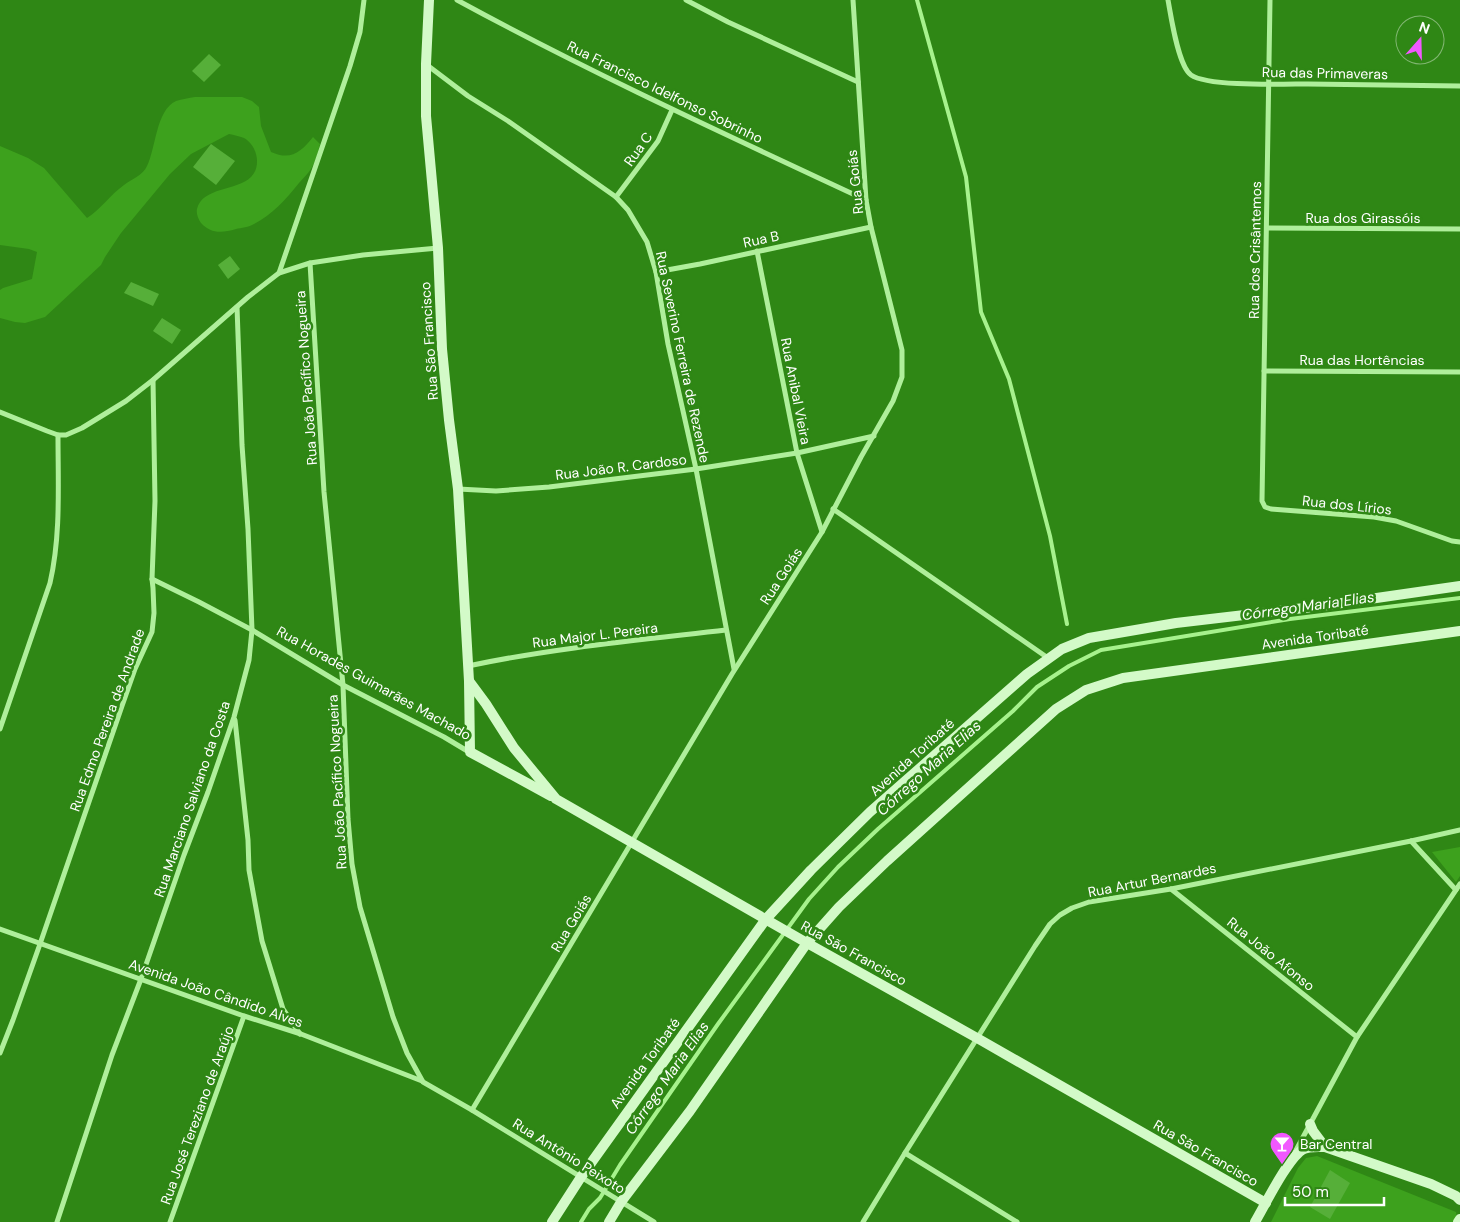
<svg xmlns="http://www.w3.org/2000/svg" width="1460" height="1222" font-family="'DM Sans',sans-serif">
  <rect width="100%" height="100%" fill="#2f8715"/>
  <g fill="#3da11d">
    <path d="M195,97h47l10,4 7,6 2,19 10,26c20,9 30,0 42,-15l7,7c-2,8 -4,17 -9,25 -3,5 -8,9 -12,14 -13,16 -27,32 -45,41 -5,3 -13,4 -18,5 -14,4 -25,5 -35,-6 -3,-4 -5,-10 -4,-14 5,-22 40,-18 54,-32 11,-11 6,-32 -7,-39 -5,-2 -10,-3 -15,-4l-38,20 -21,20 -49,59 -16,24 -4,8 -56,52 -20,6 -10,-1 -15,-4v-28l3,-2 29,-9 5,-27 -8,-3 -29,-4v-99l28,12 16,10 43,50c14,-9 23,-23 37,-33 8,-6 19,-10 23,-19 9,-18 9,-56 29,-65 6,-2 13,-3 19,-4z"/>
    <path d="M1460,847v29l-4,6 -24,-30z"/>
    <path d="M1317,1156l139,56 1,6 -4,4h-182l27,-54 8,-10z"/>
  </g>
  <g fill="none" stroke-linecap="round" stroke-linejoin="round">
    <g stroke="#a7f28d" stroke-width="4">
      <path d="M917,0l49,177 15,135 28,67 41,157 17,88"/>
      <path d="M581,1222l8,-13 11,-11 20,-33 98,-141 91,-125 29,-32 40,-38 135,-118 24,-24 32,-21 32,-16 189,-31 170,-21"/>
    </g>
  </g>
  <g fill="#56af39">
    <path d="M209,54l12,11 -17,17 -12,-11z"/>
    <path d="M211,144l24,17 -19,24 -23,-18z"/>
    <path d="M230,256l10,13 -12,10 -10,-14z"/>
    <path d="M131,282l28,12 -6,12 -29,-13z"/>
    <path d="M162,318l19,12 -9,14 -19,-13z"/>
    <path d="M1330,1170l20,13 -20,36 -20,-12z"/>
  </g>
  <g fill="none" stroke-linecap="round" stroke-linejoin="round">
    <g stroke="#afef9b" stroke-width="5">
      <path d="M457,0c134,73 272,136 409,200"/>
      <path d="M686,0l42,22 130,60"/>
      <path d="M1168,0c3,16 10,66 23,75 17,12 94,9 117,9 51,1 101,1 152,2"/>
      <path d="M1270,0l-8,501 3,6 6,2 103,8 22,4 56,20 8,1"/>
      <path d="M427,65l41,31 40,25 108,76 12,13 19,32 9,30 12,72 28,125 38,200"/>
      <path d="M616,197l42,-56 14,-31"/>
      <path d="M1267,228l193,1"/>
      <path d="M757,251l40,202 25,79"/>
      <path d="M310,263l14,229 19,193 5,134 4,45 8,43 33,110 14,36 16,29 49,28 182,112"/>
      <path d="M656,272l44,-8 171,-37"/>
      <path d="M279,273l71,-207 10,-34 4,-32"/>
      <path d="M1264,371l196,1"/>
      <path d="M0,412l47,19 11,4h8l16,-7 44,-27 27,-21 95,-83 31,-24 31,-10 53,-8 75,-7"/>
      <path d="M458,489l38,2 53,-4 147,-18 101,-16 77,-17"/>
      <path d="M833,509l215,149"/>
      <path d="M152,579l47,23 53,28 91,55 101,52 25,15"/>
      <path d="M468,666c85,-18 172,-26 258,-36"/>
      <path d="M235,720l13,120 1,30 13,71 21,68 17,25"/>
      <path d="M0,729l50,-146c11,-48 8,-98 8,-148"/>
      <path d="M1411,841l45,49"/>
      <path d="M1171,889l186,148"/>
      <path d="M0,929l244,87 57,18 121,47"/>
      <path d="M0,1053l13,-33 27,-76 82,-238 13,-37 17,-37 2,-19 -1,-25 -1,-9 3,-78 -2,-121"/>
      <path d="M472,1110l260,-436 90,-142 39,-75 32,-56 9,-24v-27l-31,-123 -5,-27 -13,-200"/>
      <path d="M1295,1152l62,-115 103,-153"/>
      <path d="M905,1153l112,69"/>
      <path d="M57,1222l55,-167 29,-76 43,-124 24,-63 26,-75 15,-57 3,-30 -4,-101 -6,-84 -5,-138"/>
      <path d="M170,1222l74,-206"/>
      <path d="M863,1222l42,-69 130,-207 15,-22 10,-9 12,-7 17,-6 82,-13 240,-48 49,-11"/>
    </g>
    <g stroke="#d3fac8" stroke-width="10">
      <path d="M429,0l-3,64v52l12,132 4,101 7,71 9,69 11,192 1,71 81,44"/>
      <path d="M469,681l17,23 28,44 42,51 251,144 170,95 289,165"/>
      <path d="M1310,1124l3,7 12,16"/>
      <path d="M552,1222l29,-45 185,-258 45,-49 59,-58 157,-138 35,-25 27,-11 87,-15 145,-17 139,-20"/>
      <path d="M609,1222l12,-20 69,-91 117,-168 32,-36 48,-46 169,-152 30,-19 37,-12 337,-47"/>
      <path d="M1255,1222c10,-17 32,-62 47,-72 7,-4 15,-3 23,-3l106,37 25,12 4,4"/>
      <path d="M1458,1222l2,-3"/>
    </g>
  </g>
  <defs>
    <symbol id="bar-pin" viewBox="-11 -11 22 30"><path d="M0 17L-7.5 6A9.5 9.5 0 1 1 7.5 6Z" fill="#f158ff" stroke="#2f8715"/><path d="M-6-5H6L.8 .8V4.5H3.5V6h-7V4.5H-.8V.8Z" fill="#fff"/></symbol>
  </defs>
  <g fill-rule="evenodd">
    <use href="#bar-pin" x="1268" y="1130" width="28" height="38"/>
  </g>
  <g text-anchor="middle" stroke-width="5" stroke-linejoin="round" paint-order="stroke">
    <g font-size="14" fill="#fff" stroke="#2f8715">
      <text transform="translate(1325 73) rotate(1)" y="5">Rua das Primaveras</text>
      <text transform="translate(665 92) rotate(26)" y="5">Rua Francisco Idelfonso Sobrinho</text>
      <text transform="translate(638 149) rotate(-55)" y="5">Rua C</text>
      <text transform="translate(855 182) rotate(-96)" y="5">Rua Goiás</text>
      <text x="1363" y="223">Rua dos Girassóis</text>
      <text transform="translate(761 239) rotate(-12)" y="5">Rua B</text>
      <text transform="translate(1255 250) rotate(-89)" y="5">Rua dos Crisântemos</text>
      <text transform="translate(429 341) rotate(-94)" y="5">Rua São Francisco</text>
      <text transform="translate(683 357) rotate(78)" y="5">Rua Severino Ferreira de Rezende</text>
      <text x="1362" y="365">Rua das Hortências</text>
      <text transform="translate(306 378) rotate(-94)" y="5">Rua João Pacífico Nogueira</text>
      <text transform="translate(796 391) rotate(79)" y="5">Rua Anibal Vieira</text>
      <text transform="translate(621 467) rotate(-7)" y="5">Rua João R. Cardoso</text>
      <text transform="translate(1347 505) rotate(6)" y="5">Rua dos Lírios</text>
      <text transform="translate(781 576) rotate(-57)" y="5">Rua Goiás</text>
      <text transform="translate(595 635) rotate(-7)" y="5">Rua Major L. Pereira</text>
      <text transform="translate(1315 637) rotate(-8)" y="5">Avenida Toribaté</text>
      <text transform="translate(374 683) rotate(29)" y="5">Rua Horades Guimarães Machado</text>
      <text transform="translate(107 720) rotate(-70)" y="5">Rua Edmo Pereira de Andrade</text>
      <text transform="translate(912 757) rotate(-42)" y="5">Avenida Toribaté</text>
      <text transform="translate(337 782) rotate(-93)" y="5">Rua João Pacífico Nogueira</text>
      <text transform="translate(192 799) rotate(-71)" y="5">Rua Marciano Salviano da Costa</text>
      <text transform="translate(1152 880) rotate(-11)" y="5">Rua Artur Bernardes</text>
      <text transform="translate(571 923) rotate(-59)" y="5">Rua Goiás</text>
      <text transform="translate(854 953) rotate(29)" y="5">Rua São Francisco</text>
      <text transform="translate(1271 954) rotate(39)" y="5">Rua João Afonso</text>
      <text transform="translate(216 993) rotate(19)" y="5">Avenida João Cândido Alves</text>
      <text transform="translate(645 1063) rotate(-54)" y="5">Avenida Toribaté</text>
      <text transform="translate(197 1115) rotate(-70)" y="5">Rua José Tereziano de Araújo</text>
      <text transform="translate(1206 1153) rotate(30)" y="5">Rua São Francisco</text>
      <text transform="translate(569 1156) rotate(32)" y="5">Rua Antônio Peixoto</text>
    </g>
    <g font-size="14" fill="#fff" stroke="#2f8715" text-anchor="start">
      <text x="1300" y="1149">Bar Central</text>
    </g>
    <g font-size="15" font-style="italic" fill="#fcfffb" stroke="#2f8715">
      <text transform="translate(1308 606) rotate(-8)" y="5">Córrego Maria Elias</text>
      <text transform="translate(929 768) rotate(-42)" y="5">Córrego Maria Elias</text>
      <text transform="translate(667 1078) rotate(-55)" y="5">Córrego Maria Elias</text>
    </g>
  </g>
  <g transform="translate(1420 40) rotate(20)"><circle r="24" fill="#2f8715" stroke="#82b773"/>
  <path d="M0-4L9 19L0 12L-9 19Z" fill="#f158ff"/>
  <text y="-8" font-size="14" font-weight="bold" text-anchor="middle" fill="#ffffff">N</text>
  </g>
  <path d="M1285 1197v8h99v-8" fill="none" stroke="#ffffff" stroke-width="2.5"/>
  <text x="1292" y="1197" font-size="15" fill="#ffffff" stroke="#2f8715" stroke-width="4" paint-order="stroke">50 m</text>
</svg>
